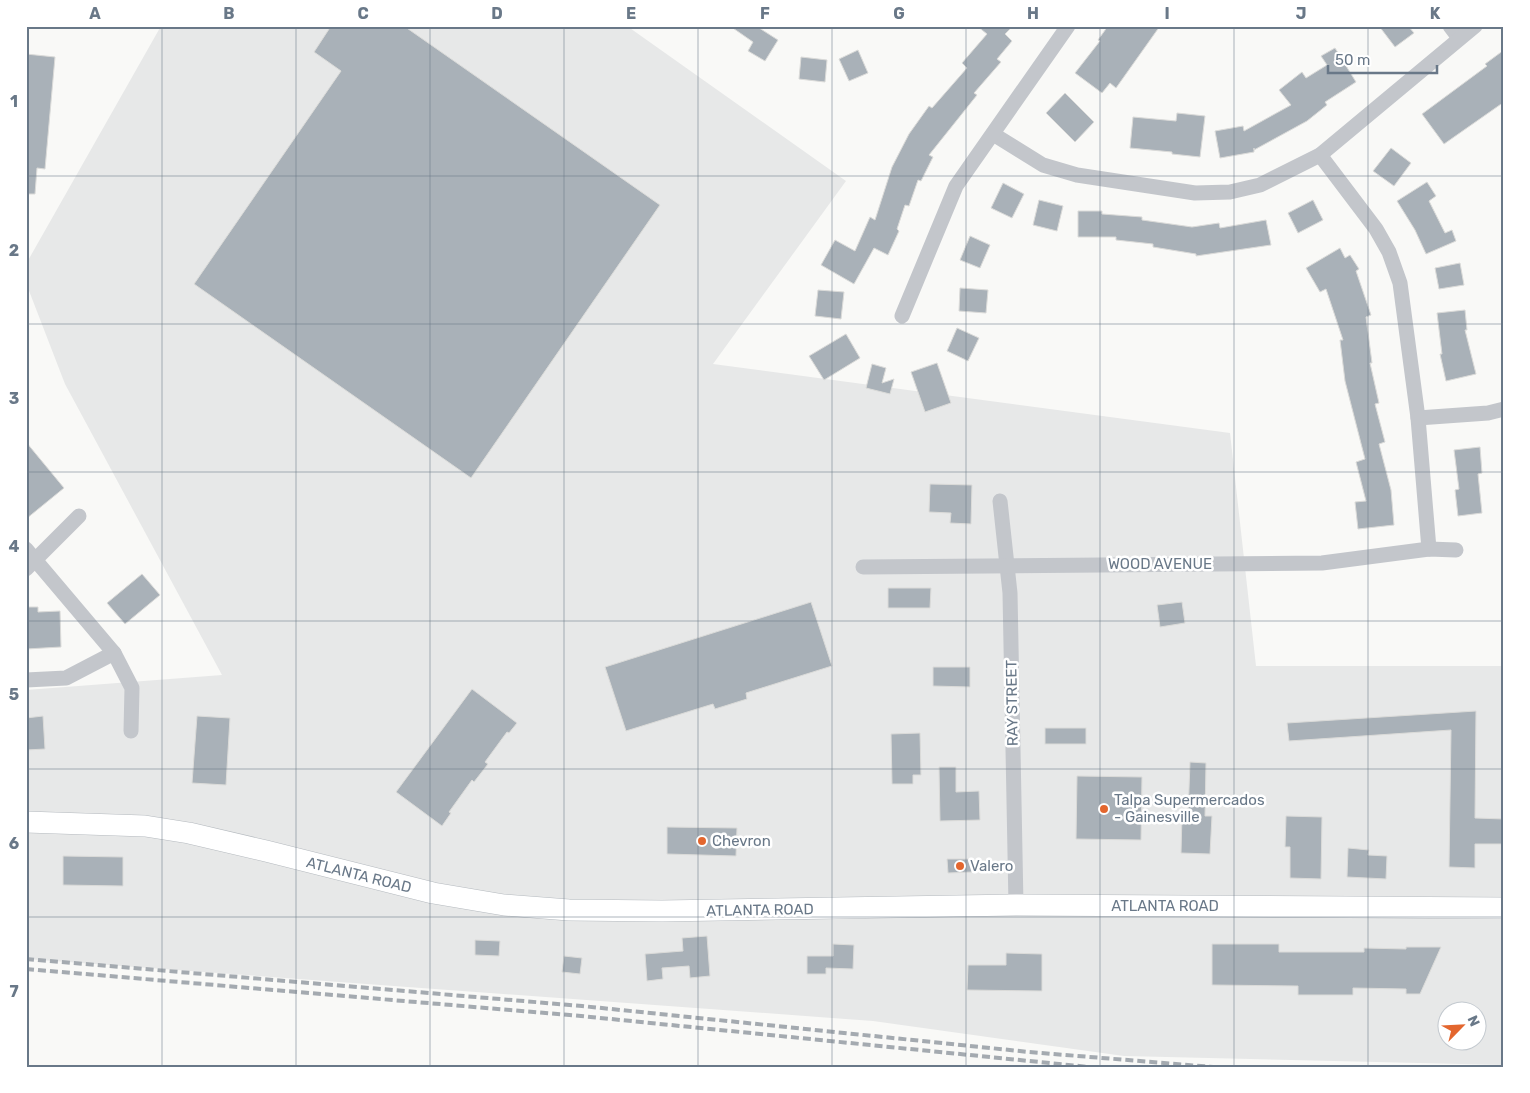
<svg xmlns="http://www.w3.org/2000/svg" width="1530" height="1093" font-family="Rubik,sans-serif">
  <rect width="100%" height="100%" fill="#f9f9f7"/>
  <path fill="#e7e8e8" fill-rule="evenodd" d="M161,26h466l219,155 -133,183 517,69 26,233h248v399l-380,-9 -251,-35 -847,-62v-269l196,-15 -157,-291 -39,-101v-19zM1448,1010h30v30h-30z"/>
  <g fill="#a9b1b8" stroke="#dbdbd9">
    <path d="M331,26h73l256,179 -189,273 -277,-194 147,-213 -27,-19z"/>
    <path d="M730,26h26l22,14 -13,21 -17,-10 5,-9z"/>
    <path d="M977,26h36l-8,8 7,7 -15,18 4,3 -27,31 3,2 -48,60 4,2 -12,24 -3,-1 -9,26 -4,-1 -8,24 2,2 -11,24 -14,-7 -20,36 -33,-19 14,-25 20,11 15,-34 5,3 17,-53 17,-33 20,-28 3,2 35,-40 -5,-5 25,-29z"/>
    <path d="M1108,26h52l-44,62 -6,-5 -8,10 -27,-20 25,-32 -2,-1z"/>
    <path d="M1379,26h29l6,7 -19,14z"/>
    <path d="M1335,48l21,34 -31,20 2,3 -20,16 -53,29v-2v4l-34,6 -5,-27 28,-5 1,5 47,-26 -12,-15 23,-18 4,6 21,-13 -6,-9z"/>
    <path d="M858,50l10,23 -19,8 -10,-22z"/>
    <path d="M1504,50v52l-60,42 -22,-30 65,-48 -2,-2z"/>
    <path d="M26,54l29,3 -10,112 -8,-1 -2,26h-9z"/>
    <path d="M801,57l26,3 -2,22 -26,-3z"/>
    <path d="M1065,93l29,29 -19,20 -29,-29z"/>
    <path d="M1177,113l28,3 -5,41 -28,-3v-2l-42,-4 3,-31 43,4z"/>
    <path d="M1391,148l20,15 -17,23 -21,-15z"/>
    <path d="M1427,182l9,14 -7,5 16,32 7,-3 4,11 -30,13 -11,-24 -18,-29z"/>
    <path d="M1003,183l21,11 -12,24 -21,-10z"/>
    <path d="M1039,200l24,6 -6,25 -24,-6z"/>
    <path d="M1313,200l10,20 -25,13 -10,-20z"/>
    <path d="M1078,211h24v3l40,3v3l50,7 27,-4 1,5 46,-8 5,25 -75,11v-2l-43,-7v-3l-37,-4v-3h-38z"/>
    <path d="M970,236l20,9 -10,23 -20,-8z"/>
    <path d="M1340,248l5,10 5,-3 9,14 -3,2 15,44 -5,2 6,46h-2l9,40 -4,1 10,38 -6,2 12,46 3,35 -36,4 -3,-27 11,-1 -10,-39 9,-3 -20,-78 -5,-41h3l-17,-51 -6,3 -14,-24z"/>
    <path d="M1460,263l4,22 -25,4 -4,-21z"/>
    <path d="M960,288l28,2 -2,23 -27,-2z"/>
    <path d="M818,290l26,2 -3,27 -26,-3z"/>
    <path d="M1465,310l2,20h-2l11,44 -30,7 -6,-27h2l-5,-41z"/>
    <path d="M957,328l22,10 -11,23 -21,-10z"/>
    <path d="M846,334l14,24 -36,22 -15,-24z"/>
    <path d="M937,363l14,40 -26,9 -14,-40z"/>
    <path d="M872,364l14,4 -4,15 12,-4 -4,15 -24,-6z"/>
    <path d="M26,442l38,46 -38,31z"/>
    <path d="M1480,447l2,26 -4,1 4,39 -24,3 -3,-26 4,-1 -5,-39z"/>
    <path d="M930,484l42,1 -1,39 -21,-1 1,-10 -22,-1z"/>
    <path d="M142,574l18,21 -35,29 -18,-21z"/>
    <path d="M888,588h43l-1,20h-42z"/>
    <path d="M811,602l21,64 -86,27 1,6 -32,10 -2,-5 -87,27 -21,-64z"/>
    <path d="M1182,602l3,21 -25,4 -3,-22z"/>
    <path d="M26,607h12v5l22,-1 1,36 -35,2z"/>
    <path d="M933,667h37v20l-37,-1z"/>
    <path d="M472,689l45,34 -8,10 -2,-1 -22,30 3,2 -14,18 -2,-2 -23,32 2,1 -9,13 -46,-34z"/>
    <path d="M1476,711l-1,107 29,1v25h-29v24l-26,-1 2,-137 -162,11 -2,-18z"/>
    <path d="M43,716l2,33 -19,1v-32z"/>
    <path d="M197,716l33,2 -4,67 -34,-2z"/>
    <rect x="1045" y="728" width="41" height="16"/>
    <path d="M920,733l1,42h-8v9h-21l-1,-50z"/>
    <path d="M1190,762l16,1 -1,53h7l-2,38 -29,-1 1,-38h6z"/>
    <path d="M939,767h17v25l23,-1 1,29 -40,1z"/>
    <path d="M1077,776l65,1 -1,63 -65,-1z"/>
    <path d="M1286,816l36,1 -1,62 -31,-1v-31h-5z"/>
    <path d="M667,827l70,1 -1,28 -69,-2z"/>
    <path d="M1348,848l21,2 -1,5 19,1 -1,23 -39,-2z"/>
    <path d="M63,856l60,1v29l-60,-1z"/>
    <path d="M947,859h24l1,13 -24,1z"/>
    <path d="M707,936l3,40 -20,2 -1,-12 -27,2 1,11 -16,2 -2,-27 38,-3 -1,-13z"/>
    <path d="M475,940l25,1 -1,15 -24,-1z"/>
    <path d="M833,944l21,1 -1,24 -27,-1v6h-19v-18h26z"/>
    <path d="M1212,944h67v8h85v-4l42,1v-2h35l-21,47h-14v-5l-53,-1v7h-55v-9l-86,-1z"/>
    <path d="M1006,953l36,1v37l-75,-1 1,-25h38z"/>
    <path d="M564,956l18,2 -2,16 -18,-2z"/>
  </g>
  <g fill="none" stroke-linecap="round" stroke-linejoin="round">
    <defs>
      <path id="secondary" d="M26,822l119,4 44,7 77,18 167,42 71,12 65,5 93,1 354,-6 488,3"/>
    </defs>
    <use href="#secondary" stroke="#b5babf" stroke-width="22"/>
    <g stroke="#c3c6cb" stroke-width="15">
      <path d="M1450,26l9,12"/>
      <path d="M993,134l50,31 34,10 118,18 35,-1 30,-7 60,-30 155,-129"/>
      <path d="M1320,155l56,74 13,23 11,31 18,135 11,131"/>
      <path d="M902,316l54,-130 112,-160"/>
      <path d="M1418,418l70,-5 16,-4"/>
      <path d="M1000,501l10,92 6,312"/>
      <path d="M26,549l88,104 18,35 -1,43"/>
      <path d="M863,567l459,-4 107,-14 27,1"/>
      <path d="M26,569l53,-53"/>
      <path d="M26,680l40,-2 48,-25"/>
    </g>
    <use href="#secondary" stroke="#fff" stroke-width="21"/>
    <g stroke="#a4aab0" stroke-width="4" stroke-dasharray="8 4" stroke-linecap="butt">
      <path d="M26,959l556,47 447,46 184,15"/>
      <path d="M26,969l555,47 508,51"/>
    </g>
  </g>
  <path fill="none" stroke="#697888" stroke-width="1" stroke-opacity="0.55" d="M162,26v1041M296,26v1041M430,26v1041M564,26v1041M698,26v1041M832,26v1041M966,26v1041M1100,26v1041M1234,26v1041M1368,26v1041M26,176h1478M26,324h1478M26,472h1478M26,621h1478M26,769h1478M26,917h1478"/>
  <g fill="#e3662e" stroke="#fff" stroke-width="2">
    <circle cx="1104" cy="809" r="5"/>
    <circle cx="702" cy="841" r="5"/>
    <circle cx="960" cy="866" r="5"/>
  </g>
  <g text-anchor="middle" stroke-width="5" stroke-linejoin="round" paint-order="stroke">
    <g font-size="15" fill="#697888" stroke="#fff">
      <text x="1160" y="569">WOOD AVENUE</text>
      <text transform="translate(1012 703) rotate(-91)" y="5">RAY STREET</text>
      <text transform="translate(359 875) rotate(14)" y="5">ATLANTA ROAD</text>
      <text x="1165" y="911">ATLANTA ROAD</text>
      <text transform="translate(760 910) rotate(-1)" y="5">ATLANTA ROAD</text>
    </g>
    <g font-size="15" fill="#697888" stroke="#fff" text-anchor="start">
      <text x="1114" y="805">Talpa Supermercados<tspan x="1114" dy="17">- Gainesville</tspan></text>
      <text x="712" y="846">Chevron</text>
      <text x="970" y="871">Valero</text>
    </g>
  </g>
  <rect width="1530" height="1093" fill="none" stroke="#ffffff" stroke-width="55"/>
  <g transform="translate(1462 1026) rotate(66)"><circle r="24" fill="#ffffff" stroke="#c3c9cf"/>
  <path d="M0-4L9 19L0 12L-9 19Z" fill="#e3662e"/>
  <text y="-8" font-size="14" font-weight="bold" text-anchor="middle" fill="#697888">N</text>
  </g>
  <path d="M1328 65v8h109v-8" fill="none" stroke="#697888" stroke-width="2.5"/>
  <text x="1335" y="65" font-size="15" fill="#697888" stroke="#ffffff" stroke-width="4" paint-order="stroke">50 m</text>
  <rect x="28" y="28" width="1474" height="1038" fill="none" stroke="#697888" stroke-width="2"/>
  <g font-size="16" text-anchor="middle" font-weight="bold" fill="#697888">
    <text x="95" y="19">A</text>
    <text x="229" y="19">B</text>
    <text x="363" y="19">C</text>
    <text x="497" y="19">D</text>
    <text x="631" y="19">E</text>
    <text x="765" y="19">F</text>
    <text x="899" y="19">G</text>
    <text x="1033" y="19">H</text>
    <text x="1167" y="19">I</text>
    <text x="1301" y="19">J</text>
    <text x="1435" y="19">K</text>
    <text x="14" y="107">1</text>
    <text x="14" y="256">2</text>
    <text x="14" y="404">3</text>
    <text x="14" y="552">4</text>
    <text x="14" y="700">5</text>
    <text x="14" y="849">6</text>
    <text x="14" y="997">7</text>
  </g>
</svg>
